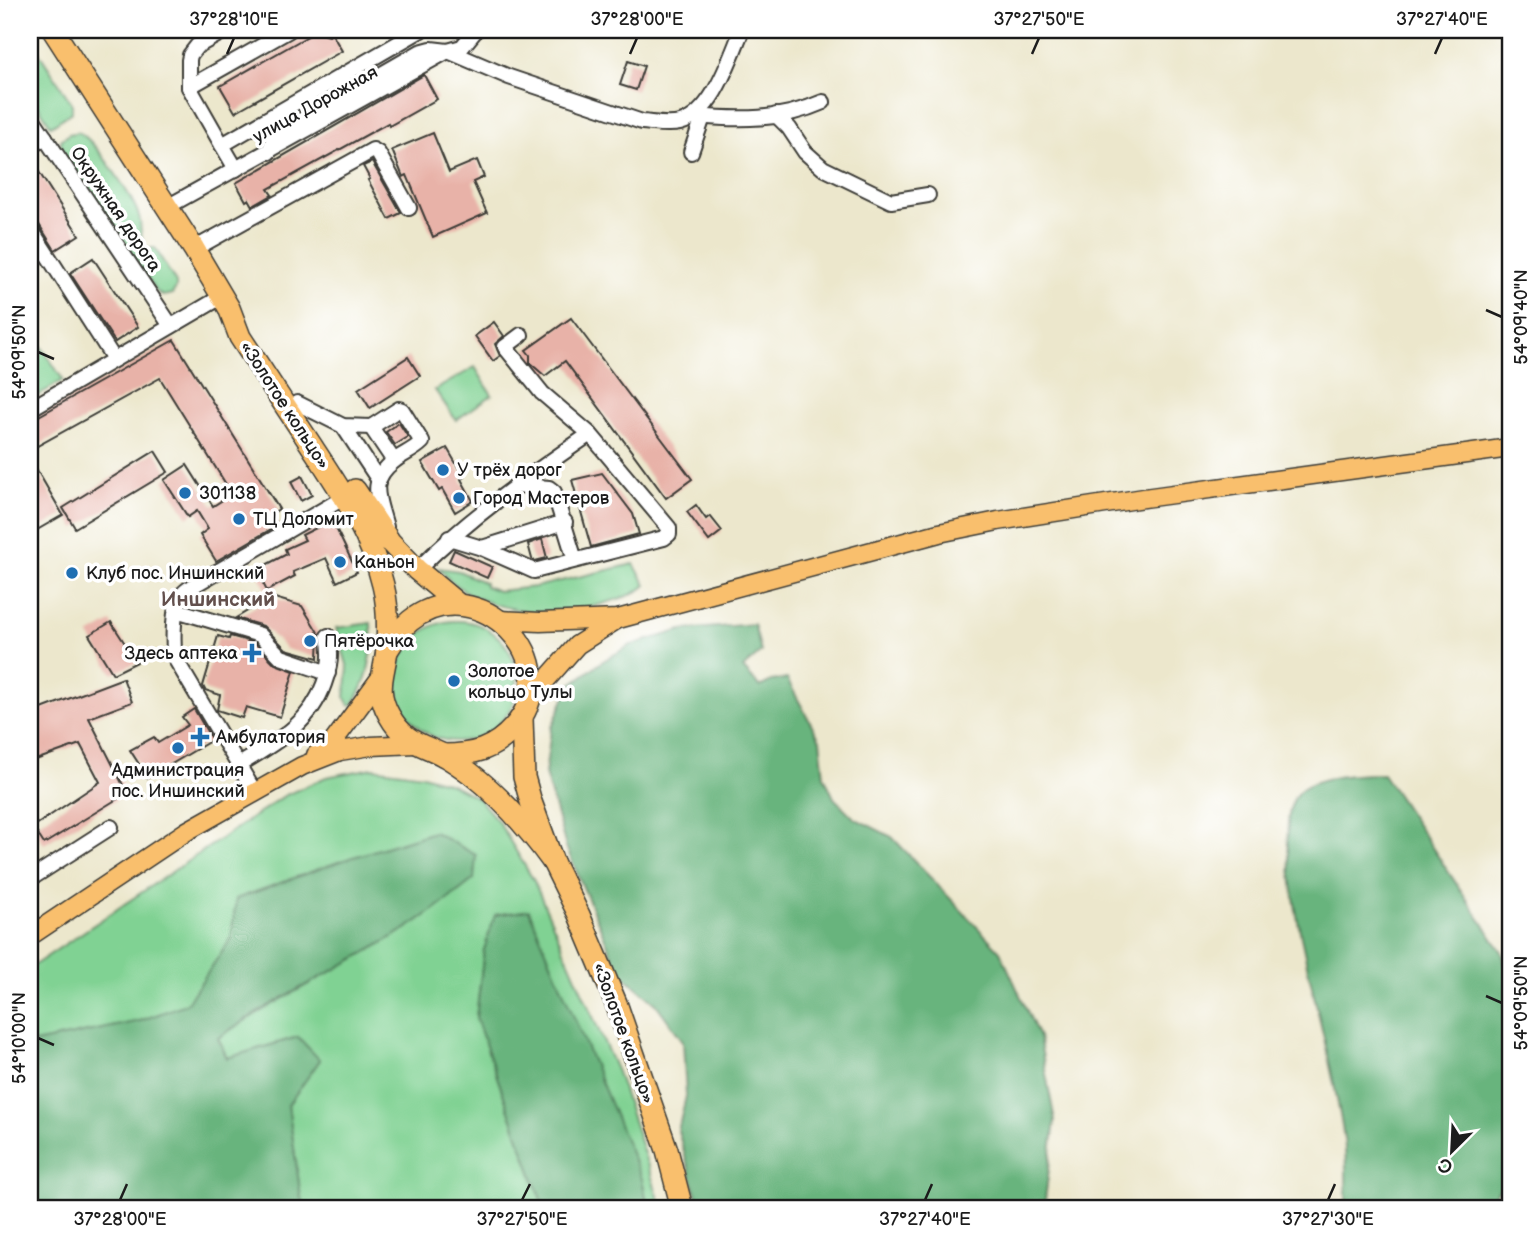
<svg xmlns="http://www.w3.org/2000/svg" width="1540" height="1238" font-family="'Balsamiq Sans',sans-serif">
  <rect width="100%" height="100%" fill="#fff"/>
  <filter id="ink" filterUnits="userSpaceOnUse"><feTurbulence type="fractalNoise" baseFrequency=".0143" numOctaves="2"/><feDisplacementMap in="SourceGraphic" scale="14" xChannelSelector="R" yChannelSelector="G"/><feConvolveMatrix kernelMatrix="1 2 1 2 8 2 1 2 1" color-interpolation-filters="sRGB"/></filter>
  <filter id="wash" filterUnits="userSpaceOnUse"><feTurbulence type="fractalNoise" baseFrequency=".00686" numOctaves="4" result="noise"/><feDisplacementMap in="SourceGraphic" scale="28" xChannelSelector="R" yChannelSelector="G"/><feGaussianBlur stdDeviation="1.57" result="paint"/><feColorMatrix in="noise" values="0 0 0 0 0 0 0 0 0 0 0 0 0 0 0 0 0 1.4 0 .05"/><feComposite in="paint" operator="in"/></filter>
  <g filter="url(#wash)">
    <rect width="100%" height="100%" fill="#ece7cc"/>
    <g fill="#80d293" stroke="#4e7758" stroke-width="2">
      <path d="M30,39l42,65v8l-21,14 -21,-33z"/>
      <path d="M78,132c17,7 55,66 61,84 3,11 0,23 7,32h9l21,35v5l-4,6 -9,2 -7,-5 -50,-77 -44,-62 -1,-12 8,-6z"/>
      <path d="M30,329l33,51 -29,18 -4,-6z"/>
      <path d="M475,367l17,28 -36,25 -21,-30z"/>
      <path d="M634,564l12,21c-9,9 -22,12 -34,16 -54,18 -135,16 -173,-33l20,3 26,12v3l13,5 37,-4z"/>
      <circle cx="457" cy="681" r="60"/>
      <path d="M371,623c2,28 -1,59 -19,82h-3l-4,-7 3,-30 -12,-40z"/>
      <path d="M373,768l50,7 28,9 27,14 20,23 36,60 83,191 45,136h-14l-6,-29 -158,-229 -8,68 68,190h-237l-6,-10 -13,-93 10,-68 -71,21 -9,-20c55,-37 115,-66 173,-100 29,-17 56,-38 83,-59l-40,-47 -90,28 -108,39 -5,40 -45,65 -46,17 -110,23v-76l254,-172 42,-19z"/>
    </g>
    <g fill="#68b47d" stroke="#42684c" stroke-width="2">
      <path d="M754,624l7,28 -18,16 17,19 11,-6 16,-2 33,61 4,36 10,22 20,20 38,19 108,114 39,86 16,84 -11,87h-344l-22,-77 8,-35 -3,-55 -27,-37 -37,-32 -53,-125 -21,-73 6,-45 19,-44 33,-24 28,-16 51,-15z"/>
      <path d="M1383,774l119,178 8,30v188l-2,9 -25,29h-137c0,-22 1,-47 -2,-69 -14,-98 -49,-194 -56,-293 -1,-14 -1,-40 9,-52 15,-19 64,-20 86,-20z"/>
      <path d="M434,832l42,23 -2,24c-26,21 -54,42 -83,59 -58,34 -119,62 -173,100l9,20 71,-21 22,23 -32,45 13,93 6,10h-277v-164l110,-23 46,-17 45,-65 5,-40 108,-39z"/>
      <path d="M529,910l113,269 6,29h-104l-68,-190 8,-68 11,-35z"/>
    </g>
    <g id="blocks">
      <g fill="#e8b2a8">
        <path d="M315,32l14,4 3,-2 10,17 -107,61 -15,-26z"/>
        <path d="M628,61l16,5 -8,24 -16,-5z"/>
        <path d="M424,75l13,24 -48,27 -1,-3 -120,66 4,6 -19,11 -4,-7 -3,2 -10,-18z"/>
        <path d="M433,133l16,39 28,-12 7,17 -11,5 14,31 -54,24 -26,-62 -4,2 -11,-27z"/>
        <path d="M30,158l49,77 -24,15 -25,-40z"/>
        <path d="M372,162l29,51 -12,6 -21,-39 2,-1 -7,-13z"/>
        <path d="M93,258l45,69 -23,15 -45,-69z"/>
        <path d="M571,318l121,161 -26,19 -101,-137 -20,15 -15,-13v-8l-4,-5z"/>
        <path d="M494,322l10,14 -9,8 5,12 -7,5 -18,-25z"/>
        <path d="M174,340l105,169 -8,5 7,11 -62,36 -16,-26 8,-6 -11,-18 -9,6 -24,-37 23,-15 26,41 19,-12 -72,-116 -130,72v-29z"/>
        <path d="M408,357l12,19 -50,32 -12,-19z"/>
        <path d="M399,423l9,14 -13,8 -9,-13z"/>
        <path d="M447,448l17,29 -3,2 12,22 -18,11 -13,-23 -3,2 -17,-29z"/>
        <path d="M155,451l13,21 -93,56 -12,-20z"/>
        <path d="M30,458l33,57 -33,19z"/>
        <path d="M602,473l31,41 6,20 -48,13 -19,-67z"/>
        <path d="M302,476l10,19 -11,6 -10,-19z"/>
        <path d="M696,505l10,14 4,-3 12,15 -13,10 -22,-29z"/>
        <path d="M332,520l25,52 -20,10 -11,-24 -33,14 2,4 -28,15 -11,-21 31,-16 -2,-5 20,-9 -3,-5z"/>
        <path d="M542,539l5,19 -12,3 -3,-2 -4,-15z"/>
        <path d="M454,550l38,17 -5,11 -38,-17z"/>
        <path d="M271,597l31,9 17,28 -1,24 -32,-9 -23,-23 -27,-8z"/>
        <path d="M111,622l26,40 -24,12 -24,-39z"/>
        <path d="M218,636l11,3 1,-3 25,7 20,21 19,7 -14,46 -34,-10 -4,11 -25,-8 3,-15 -15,-5 -2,-4z"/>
        <path d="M123,678l9,24 -43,16 38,75 -83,51 -11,-17 67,-45 -20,-38 -50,18v-67l9,15z"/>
        <path d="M194,709l18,31 -64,38 -18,-28 24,-13 4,6 30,-18 -6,-8z"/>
      </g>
    </g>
  </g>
  <g filter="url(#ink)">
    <use href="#blocks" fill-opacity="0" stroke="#3b3a36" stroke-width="2"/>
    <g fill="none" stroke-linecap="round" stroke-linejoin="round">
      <defs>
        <g id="minor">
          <path d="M189,87l99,-56"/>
          <path d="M30,115l141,211"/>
          <path d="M776,115l13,13 16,24 18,16 68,33 37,-6"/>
          <path d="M695,116c45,4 85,5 128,-14"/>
          <path d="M222,145l-33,-58v-27l1,-5 7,-9 29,-16"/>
          <path d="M30,147l15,-10"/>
          <path d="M269,152l4,-13 8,-7 139,-80 11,-3 17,2 61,26 133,45c12,1 26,4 38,1 33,-9 50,-65 62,-93"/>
          <path d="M691,152l12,-35"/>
          <path d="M236,169l-14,-24 199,-115"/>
          <path d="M167,207l281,-156 14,-4 14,-17"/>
          <path d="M30,228l84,131"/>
          <path d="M194,249l179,-99 5,3 31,55"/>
          <path d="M297,403l46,23 28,1 28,-18 3,1 20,32c-8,8 -19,12 -28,19 -27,21 -15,38 -8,66"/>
          <path d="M30,409l193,-113"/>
          <path d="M343,426l35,53"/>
          <path d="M371,427l23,34"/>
          <path d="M516,485l33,3 5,4 21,68"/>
          <path d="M449,538l33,10 52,23 130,-33 5,-4v-6l-79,-94 -48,-41 -37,-46 16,-12"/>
          <path d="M482,548l83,-26"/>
          <path d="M417,570c52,-52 112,-94 173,-136"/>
          <path d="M176,610l84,25 21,22 47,16"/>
          <path d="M239,765c35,-22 70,-39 85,-81 6,-17 8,-30 4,-48"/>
          <path d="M254,791l-78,-131c-4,-13 -3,-50 3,-61 3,-6 8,-9 12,-12l154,-90"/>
          <path d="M30,879l81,-52"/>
        </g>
        <g id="major">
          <path d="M500,620l40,2 78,-3 321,-86 59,-12 146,-23 366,-50"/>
          <path d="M530,698l47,-53 41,-26"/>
          <path d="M316,755l17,-13 48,-65"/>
          <path d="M30,936l157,-105 115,-65 38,-15 31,-5 45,-2"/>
        </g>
        <g id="highway">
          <path d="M53,30l141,219 35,59 11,29c24,37 49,74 73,111 28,43 58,86 70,137 5,19 5,43 4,63 -2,26 -13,40 2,67 15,27 30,28 54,40 9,5 19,12 27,18 32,25 59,56 83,89"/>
          <path d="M355,490l35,52 27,28 42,35"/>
          <path d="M387,651c7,-11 13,-22 23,-30 68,-54 161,41 104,106 -20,23 -41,28 -71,28"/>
          <path d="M522,718l2,59 7,25 22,60 26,53 37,88 51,147 15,58"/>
        </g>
      </defs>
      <use href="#minor" stroke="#3b3a36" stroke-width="18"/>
      <use href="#major" stroke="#3b3a36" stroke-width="21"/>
      <use href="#highway" stroke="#3b3a36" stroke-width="24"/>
      <use href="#minor" stroke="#fff" stroke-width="14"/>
      <use href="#major" stroke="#f9bf6d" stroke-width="18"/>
      <use href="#highway" stroke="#f9bf6d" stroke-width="21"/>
    </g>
  </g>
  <path fill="none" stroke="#1c1c1c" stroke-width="2.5" d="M227,54l7,-16M630,54l7,-16M1032,54l7,-16M1435,54l7,-16M1486,310l16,7M38,352l16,7M1486,996l16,7M38,1038l16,7M120,1200l7,-16M522,1200l8,-16M925,1200l7,-16M1328,1200l7,-16"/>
  <g fill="#1f6fb2" stroke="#fff" stroke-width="2.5">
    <circle cx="443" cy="470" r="7"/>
    <circle cx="185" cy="493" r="7"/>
    <circle cx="459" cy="498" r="7"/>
    <circle cx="239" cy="519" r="7"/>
    <circle cx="340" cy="562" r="7"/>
    <circle cx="72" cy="573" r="7"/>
    <circle cx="310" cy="641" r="7"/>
    <path d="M248.5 642.5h7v7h7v7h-7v7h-7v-7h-7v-7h7z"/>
    <circle cx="454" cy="681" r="7"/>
    <path d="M196.5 726.5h7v7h7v7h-7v7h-7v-7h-7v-7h7z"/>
    <circle cx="178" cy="748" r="7"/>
  </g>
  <g text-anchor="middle" stroke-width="7" stroke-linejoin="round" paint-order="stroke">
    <g font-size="18" fill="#1c1c1c" stroke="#fff">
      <text transform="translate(315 104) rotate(-29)" y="6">улица Дорожная</text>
      <text transform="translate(116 209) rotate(56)" y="6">Окружная дорога</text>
      <text transform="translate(285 405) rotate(57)" y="6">«Золотое кольцо»</text>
      <text transform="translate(624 1033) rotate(70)" y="6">«Золотое кольцо»</text>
    </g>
    <g font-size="18" fill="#1c1c1c" stroke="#fff" text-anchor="start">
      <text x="457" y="476">У трёх дорог</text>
      <text x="199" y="499">301138</text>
      <text x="473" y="504">Город Мастеров</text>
      <text x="253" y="525">ТЦ Доломит</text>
      <text x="354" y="568">Каньон</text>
      <text x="86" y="579">Клуб пос. Иншинский</text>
      <text x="324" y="647">Пятёрочка</text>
      <text x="238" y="659" text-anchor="end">Здесь аптека</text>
      <text x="468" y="677">Золотое<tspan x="468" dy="21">кольцо Тулы</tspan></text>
      <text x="216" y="743">Амбулатория</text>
      <text x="178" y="776" text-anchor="middle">Администрация<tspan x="178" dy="21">пос. Иншинский</tspan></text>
    </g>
    <g font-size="21" font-weight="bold" fill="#63504d" stroke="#fff">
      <text x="218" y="606">Иншинский</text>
    </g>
  </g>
  <rect width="1540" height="1238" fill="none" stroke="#fff" stroke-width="77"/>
  <g transform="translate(1452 1151) rotate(204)" stroke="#ffffff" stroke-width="5" paint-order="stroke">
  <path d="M0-5L12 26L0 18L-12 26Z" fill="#1c1c1c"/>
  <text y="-10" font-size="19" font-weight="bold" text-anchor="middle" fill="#1c1c1c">С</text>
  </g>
  <rect x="38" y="38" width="1464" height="1162" fill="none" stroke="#1c1c1c" stroke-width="2.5"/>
  <g font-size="18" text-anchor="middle" fill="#1c1c1c">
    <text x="234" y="25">37°28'10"E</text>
    <text x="637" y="25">37°28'00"E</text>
    <text x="1039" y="25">37°27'50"E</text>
    <text x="1442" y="25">37°27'40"E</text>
    <text transform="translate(1521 317) rotate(-90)" y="6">54°09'40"N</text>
    <text transform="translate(19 352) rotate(-90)" y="6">54°09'50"N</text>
    <text transform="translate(1521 1003) rotate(-90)" y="6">54°09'50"N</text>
    <text transform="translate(19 1038) rotate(-90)" y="6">54°10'00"N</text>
    <text x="120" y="1225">37°28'00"E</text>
    <text x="522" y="1225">37°27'50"E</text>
    <text x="925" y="1225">37°27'40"E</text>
    <text x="1328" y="1225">37°27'30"E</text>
  </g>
</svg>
